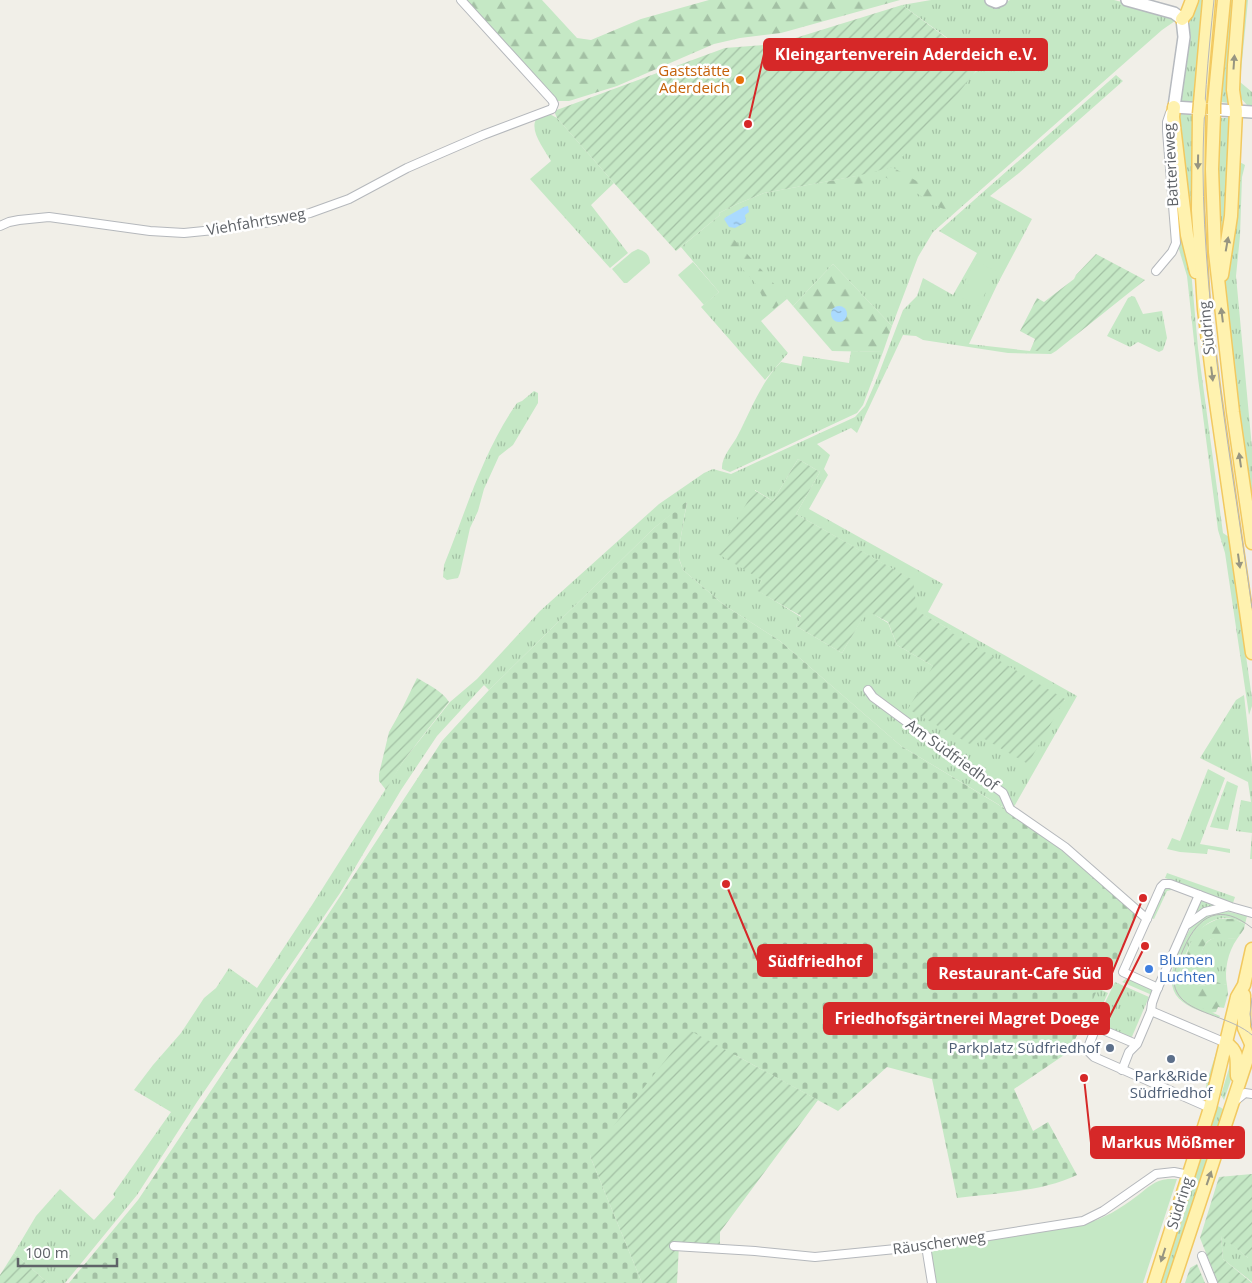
<svg xmlns="http://www.w3.org/2000/svg" width="1252" height="1283" font-family="'Open Sans',sans-serif">
  <defs>
    <pattern id="grass-tufts" width="24" height="20" patternUnits="userSpaceOnUse" patternTransform="scale(1.25)"><rect width="24" height="20" fill="#c5e8c5"/><path d="M3 7l-1-3M5 7V3M7 7l1-3M15 17l-1-3M17 17v-4M19 17l1-3" fill="none" stroke="#a3c0a4"/></pattern>
    <pattern id="forest-firs" width="22" height="20" patternUnits="userSpaceOnUse" patternTransform="scale(1.25)"><rect width="22" height="20" fill="#c5e8c5"/><path d="M5 1l3.5 6h-7zM16 11l3.5 6h-7z" fill="#a3c0a4"/></pattern>
    <pattern id="cemetery-stones" width="16" height="16" patternUnits="userSpaceOnUse" patternTransform="scale(1.25)"><rect width="16" height="16" fill="#c5e8c5"/><path d="M2 7V4a2 2 0 0 1 4 0v3zM10 15v-3a2 2 0 0 1 4 0v3z" fill="#a3c0a4"/></pattern>
    <pattern id="garden-furrows" width="10" height="10" patternUnits="userSpaceOnUse" patternTransform="scale(1.25)"><rect width="10" height="10" fill="#c5e8c5"/><path d="M-1 1l2-2M0 10L10 0M9 11l2-2" fill="none" stroke="#a3c0a4"/></pattern>
    <pattern id="water-ripples" width="26" height="14" patternUnits="userSpaceOnUse" patternTransform="scale(1.25)"><rect width="26" height="14" fill="#aadaff"/><path d="M2 4q2-2 4 0t4 0M15 11q2-2 4 0t4 0" fill="none" stroke="#8eb4d2"/></pattern>
  </defs>
  <rect width="100%" height="100%" fill="#f1efe8"/>
  <g fill="url(#grass-tufts)" fill-rule="evenodd">
    <path d="M931,0h53l6,6 6,1 14,-7h104l56,14 5,4v3l-13,9 -229,202 -15,25 -26,69 -59,-62 -40,42 -6,-7 -26,22 27,32 -23,27 -64,-73 18,-15 -38,-45 39,-32 -1,-2 18,-9 27,-11 93,-17 121,-106 -14,-20 -62,-45z"/>
    <path d="M1186,0h20l-9,104h-13l-4,-4 10,-82z"/>
    <path d="M1228,0h20l-8,82 12,10v16l-5,-3 -9,-10 -9,8 -8,-1v-38z"/>
    <path d="M1116,75l7,6 -104,92 -29,23 42,23 -35,66 -28,59 61,7h26l-5,3 -43,-1 -85,-13 -7,-4 -13,-1 -46,98 -6,-5 -34,16 13,11 -6,14 4,6 -19,34 134,75 -15,28 149,84 -66,116 -110,-66 -121,-105 -56,-36 -41,-35 -4,-12 1,-16 7,-40 -33,26 -165,162 -5,-5 -47,51 -36,54 -61,103 -143,209 -60,93 -72,88h-17l-34,-30 22,-37 24,-27 34,31 21,-23 -2,-3 58,-82 -37,-22 19,-25 28,-32 23,-35 12,-10 13,-20 28,20 55,-83 92,-145 46,-58 27,-23 63,-68 119,-107 45,-31 9,-4 18,5 124,-57 10,-11 11,-25 27,-71 14,-14 6,-18 30,17 24,-42 -38,-22zM798,459l22,13 -24,42 116,66 4,31 35,19v3l114,67 -85,37 -5,9 -42,-80 -36,-21 -9,-22 -21,-13 -25,43 -46,-27 5,-9 -44,-27 5,-10 -7,-90 18,11z"/>
    <path d="M546,112l11,6 57,65 -23,22 37,48 -18,15 -80,-89 21,-18c-8,-14 -30,-40 -5,-49z"/>
    <path d="M1181,114l11,1 2,137 -15,-137z"/>
    <path d="M1220,118h17l1,43 7,4 -3,12 -2,59 -4,40 16,172v72l-31,-228 -5,-123z"/>
    <path d="M1169,142l21,117 8,89 25,185 6,4 23,161v8l-3,9 -24,-162 -7,-23 -20,-152 -11,-102 -9,-30z"/>
    <path d="M1132,296l3,1 8,17 19,-3 5,27 -4,12 -4,2 -21,-10 -8,5 -23,-11 21,-38z"/>
    <path d="M851,351l32,1 -20,53 -6,8 -127,59 -8,-3c-1,-12 11,-24 16,-34 13,-25 23,-53 43,-73l20,4 2,-10 46,7z"/>
    <path d="M534,391l4,2v10l-25,42 -14,11 -15,33 -6,22 -8,17 -10,45 -2,5 -11,2 -4,-3 1,-12c22,-54 39,-114 73,-162l5,-2z"/>
    <path d="M1244,695l8,70v94h-2l2,-26 -16,-2 5,-31 10,2 -3,-20 -48,-24 36,-58z"/>
    <path d="M1208,769l17,9 -25,66 30,5v4l-22,-4 -1,5 -27,-2 -13,-3 5,-11 8,3z"/>
    <path d="M1227,781l11,5 -10,44 -18,-3z"/>
    <path d="M1167,873l68,24 -2,6 -68,-25z"/>
    <path d="M1170,887h2l-1,3 -4,1 -13,28 -3,-1 14,-30z"/>
    <path d="M1203,899l17,6 -25,7 6,-12z"/>
    <path d="M1225,911l22,5 -2,8c-40,-21 -59,21 -66,53l32,35 9,4 -1,2c-11,-5 -26,-8 -36,-16 -24,-17 -4,-54 7,-73l-1,-1 16,-12z"/>
    <path d="M1218,937l19,2c-9,13 -13,31 -10,46l-16,-3c-6,4 -10,6 -16,0l-1,-5c6,-15 5,-37 24,-40z"/>
    <path d="M1127,978l25,10v7l-30,-13z"/>
    <path d="M1115,982l34,15 -18,42 -36,-16z"/>
    <path d="M1095,987l13,6 -14,30 -13,-6z"/>
    <path d="M1219,1044l1,2 -8,32 -8,23 3,-20z"/>
    <path d="M1232,1058l2,13 -10,29 -3,-5z"/>
    <path d="M1216,1105l9,5 -57,173h-9z"/>
    <path d="M1221,1235l27,23h4v24l-29,-23z"/>
  </g>
  <g fill="url(#forest-firs)">
    <path d="M464,0h78l35,38 14,2 50,-21 68,-19h191l-119,33 -41,5 -26,6 -97,42 -48,15h-13z"/>
    <path d="M892,167l51,29 14,14 -6,2 -15,-6 -18,-12 -33,-17 -20,6 -32,5 -12,-2 -14,3 -3,-3 53,-10z"/>
    <path d="M729,234l58,64 -13,11 -8,-5 -10,-20 -33,-37 -16,12 -2,-2z"/>
    <path d="M833,264l59,62 -9,26 -51,-1 -39,-45z"/>
    <path d="M1218,919h16l11,5 -1,5 -7,10c-26,-2 -32,-4 -38,23 -2,7 -5,13 -4,20 7,7 11,3 18,-1l14,4 1,9 -4,14 -6,-1 -2,5 -5,1 -26,-14c-12,-16 -3,-33 3,-49 2,-5 4,-11 7,-15 5,-8 14,-12 23,-16z"/>
  </g>
  <path fill="url(#cemetery-stones)" d="M687,501l-7,41 -1,17 4,11 41,35 56,36 121,105 133,80 27,20 76,68 -26,58 1,3 -3,1 -3,5 -4,-2 -32,72 -56,38 19,42 15,-9 29,53c-35,17 -82,18 -120,23l-25,-119 -45,-12 -49,44 -103,-56 -145,101 52,127h-573l69,-83 159,-238 145,-221 47,-51 165,-162z"/>
  <g fill="#c5e8c5">
    <path d="M638,249c7,2 12,6 12,14l-23,20h-3l-12,-14 20,-17z"/>
    <path d="M975,261l21,10 -17,35 -21,-10z"/>
    <path d="M693,262l26,30 -15,13 -26,-30z"/>
    <path d="M1168,1179h9l-34,104h-209l-4,-34 154,-25c20,-5 37,-16 53,-28 11,-8 17,-16 31,-17z"/>
  </g>
  <g fill="url(#garden-furrows)">
    <path d="M902,5l81,60 -7,6 -47,59 -37,37 -35,9 -93,17 -27,11 -18,9 1,2 -44,36 -62,-68 -57,-65 -3,-7 171,-63 51,-4z"/>
    <path d="M1096,254l49,26 -89,71h-26l5,-12 -15,-8 17,-33 7,4 30,-23 2,-4z"/>
    <path d="M798,459l22,13 -24,42 117,66 4,31 34,19 1,3 113,66 -37,65 -47,-27 -6,10 -67,-38 25,-43 -36,-21 -9,-23 -21,-11 -25,42 -46,-27 5,-10 -45,-26 6,-10 -44,-26 36,-64 19,11z"/>
    <path d="M417,678c12,7 25,13 32,24l-45,58 -18,30 -7,-9v-7l10,-42 13,-23z"/>
    <path d="M689,1030l129,70 -98,132v15l-41,-2 -2,38h-35l-52,-127z"/>
    <path d="M1252,1174v84h-4l-27,-22 2,23 29,24h-34l-18,-45 19,-61z"/>
    <path d="M14,1253l34,30h-48v-8z"/>
    <path d="M1197,1264l8,19h-20l5,-15z"/>
  </g>
  <g fill="url(#water-ripples)">
    <path d="M748,206l1,6 -4,3 1,7 -11,6 -6,-1 -5,-8 2,-2 18,-10z"/>
    <circle cx="839" cy="314" r="8"/>
  </g>
  <g fill="none" stroke-linecap="round" stroke-linejoin="round">
    <defs>
      <g id="street">
        <path d="M0,226l9,-4 10,-2 30,-3 101,14 34,2 40,-4 53,-8 33,-8 39,-14 58,-31 32,-14 44,-19 69,-26 2,-5 -2,-4 -91,-100"/>
        <path d="M1156,271l16,-19 4,-9 -9,-112v-9l3,-9"/>
        <path d="M868,690l5,7 130,96 7,16 55,38 82,72"/>
        <path d="M1188,924l17,-12 21,-5"/>
        <path d="M1158,988l-35,-16 38,-85 3,-3h6l61,23 21,6"/>
        <path d="M1151,1011l75,32"/>
        <path d="M1136,1044l-40,-17 -9,23 7,7 116,51"/>
        <path d="M1122,1070l7,-18 8,-8 14,-33 1,-8 4,-11 43,-97"/>
        <path d="M1234,1102l11,-9 7,1"/>
        <path d="M674,1246l81,5 60,6 111,-11 157,-25 20,-10 53,-37 18,-2 15,3"/>
        <path d="M926,1246l6,37"/>
        <path d="M1202,1256l11,27"/>
      </g>
      <g id="secondary">
        <path d="M991,0l5,2 5,-2"/>
        <path d="M1127,0l47,13 8,6 2,18 -10,70 78,5"/>
      </g>
      <g id="primary">
        <path d="M1182,19l5,-6 5,-13"/>
        <path d="M1200,103l9,-103"/>
        <path d="M1214,104l10,-104"/>
        <path d="M1174,107l-1,10 14,118 9,37"/>
        <path d="M1199,114l-1,96 6,99 10,80 38,264"/>
        <path d="M1214,114l-2,55 3,83 18,160 19,131"/>
        <path d="M1222,275l9,-59 5,-105 -3,-21 1,-25 5,-65"/>
        <path d="M1244,995v33l8,18"/>
        <path d="M1226,1043c14,9 10,19 11,33"/>
        <path d="M1154,1283l56,-175 27,-111 7,-12 8,-36"/>
        <path d="M1173,1283l79,-239"/>
      </g>
    </defs>
    <use href="#street" stroke="#b5b8bc" stroke-width="10"/>
    <use href="#secondary" stroke="#b6babf" stroke-width="14"/>
    <use href="#primary" stroke="#f2c960" stroke-width="15"/>
    <use href="#street" stroke="#fff" stroke-width="8"/>
    <use href="#secondary" stroke="#fff" stroke-width="11"/>
    <use href="#primary" stroke="#fff2af" stroke-width="12"/>
    <g stroke="#b6b7b8" stroke-width="1">
      <path d="M1214,0c-6,56 -11,113 -11,169 1,147 29,295 49,439"/>
      <path d="M1252,928c-31,-25 -53,-14 -68,20 -7,16 -17,34 -3,50 14,16 52,20 71,37"/>
      <path d="M1252,998l-2,16 2,14"/>
    </g>
    <defs>
      <g id="primary-bridge">
        <path d="M1199,114l1,-11"/>
        <path d="M1214,114v-10"/>
      </g>
    </defs>
    <use href="#primary-bridge" stroke="#f2c960" stroke-width="15" stroke-linecap="butt"/>
    <use href="#primary-bridge" stroke="#fff2af" stroke-width="12"/>
  </g>
  <defs><path id="oneway-solid" d="M-6-.8H1V-3.2L6.5 0L1 3.2V.8H-6Z" transform="scale(1.25)"/></defs>
  <g fill="#979581">
    <use href="#oneway-solid" transform="translate(1234 62) rotate(-86)"/>
    <use href="#oneway-solid" transform="translate(1198 162) rotate(91)"/>
    <use href="#oneway-solid" transform="translate(1227 244) rotate(-80)"/>
    <use href="#oneway-solid" transform="translate(1222 315) rotate(-97)"/>
    <use href="#oneway-solid" transform="translate(1212 374) rotate(83)"/>
    <use href="#oneway-solid" transform="translate(1240 460) rotate(-98)"/>
    <use href="#oneway-solid" transform="translate(1239 561) rotate(82)"/>
    <use href="#oneway-solid" transform="translate(1209 1178) rotate(-71)"/>
    <use href="#oneway-solid" transform="translate(1163 1255) rotate(108)"/>
  </g>
  <circle fill="#e8710a" stroke="#fff" stroke-width="2" cx="740" cy="80" r="5"/>
  <circle fill="#3f7fe0" stroke="#fff" stroke-width="2" cx="1149" cy="969" r="5"/>
  <g fill="#5c6f8a" stroke="#fff" stroke-width="2">
    <circle cx="1110" cy="1048" r="5"/>
    <circle cx="1171" cy="1059" r="5"/>
  </g>
  <g text-anchor="middle" stroke-width="5" stroke-linejoin="round" paint-order="stroke">
    <g font-size="15" fill="#c56008" stroke="#fff" text-anchor="end">
      <text x="730" y="76">Gaststätte<tspan x="730" dy="17">Aderdeich</tspan></text>
    </g>
    <g font-size="15" fill="#5f6368" stroke="#fff">
      <text transform="translate(1171 165) rotate(-93)" y="5">Batterieweg</text>
      <text transform="translate(256 222) rotate(-10)" y="5">Viehfahrtsweg</text>
      <text transform="translate(1207 328) rotate(-96)" y="5">Südring</text>
      <text transform="translate(952 755) rotate(36)" y="5">Am Südfriedhof</text>
      <text transform="translate(1180 1203) rotate(-72)" y="5">Südring</text>
      <text transform="translate(939 1243) rotate(-8)" y="5">Räuscherweg</text>
    </g>
    <g font-size="15" fill="#366cbe" stroke="#fff" text-anchor="start">
      <text x="1159" y="965">Blumen<tspan x="1159" dy="17">Luchten</tspan></text>
    </g>
    <g font-size="15" fill="#4e5e75" stroke="#fff" text-anchor="end">
      <text x="1100" y="1053">Parkplatz Südfriedhof</text>
      <text x="1171" y="1081" text-anchor="middle">Park&amp;Ride<tspan x="1171" dy="17">Südfriedhof</tspan></text>
    </g>
  </g>
  <path fill="none" stroke="#d62828" stroke-width="2" d="M748 124L764 54M726 884L758 961M1143 898L1112 973M1145 946L1109 1018M1084 1078L1091 1143"/>
  <g fill="#d62828" stroke="#fff" stroke-width="2">
    <circle cx="748" cy="124" r="5"/>
    <circle cx="726" cy="884" r="5"/>
    <circle cx="1143" cy="898" r="5"/>
    <circle cx="1145" cy="946" r="5"/>
    <circle cx="1084" cy="1078" r="5"/>
  </g>
  <g fill="#d62828" stroke="#d62828" stroke-width="2">
    <rect x="764" y="39" width="283" height="31" rx="5"/>
    <rect x="758" y="945" width="114" height="31" rx="5"/>
    <rect x="928" y="958" width="184" height="31" rx="5"/>
    <rect x="824" y="1003" width="285" height="31" rx="5"/>
    <rect x="1091" y="1127" width="153" height="31" rx="5"/>
  </g>
  <g font-size="16" text-anchor="middle" font-weight="bold" fill="#fff">
    <text x="906" y="60">Kleingartenverein Aderdeich e.V.</text>
    <text x="815" y="967">Südfriedhof</text>
    <text x="1020" y="979">Restaurant-Cafe Süd</text>
    <text x="967" y="1024">Friedhofsgärtnerei Magret Doege</text>
    <text x="1168" y="1148">Markus Mößmer</text>
  </g>
  <path d="M18 1258v8h99v-8" fill="none" stroke="#5f6368" stroke-width="2.5"/>
  <text x="25" y="1258" font-size="15" fill="#5f6368" stroke="#ffffff" stroke-width="4" paint-order="stroke">100 m</text>
</svg>
